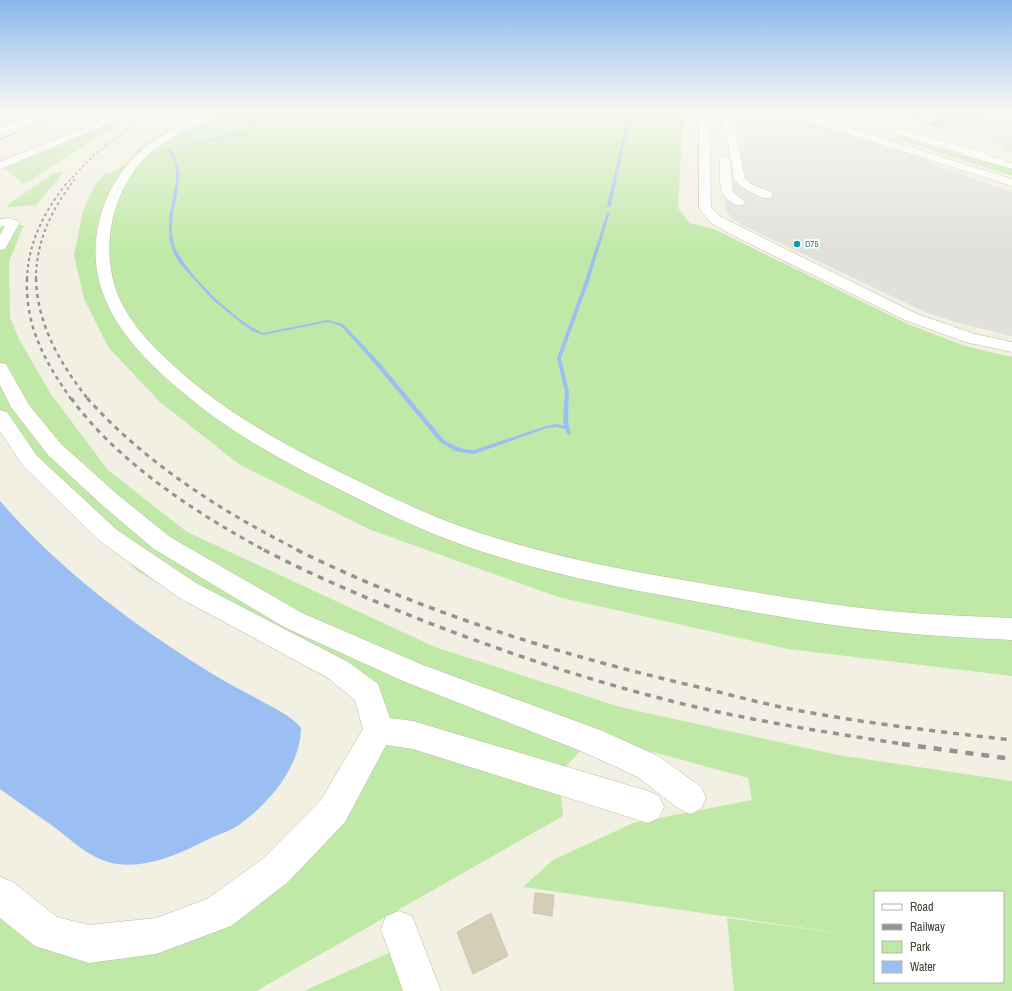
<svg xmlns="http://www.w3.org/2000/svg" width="1012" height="991" font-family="'Archivo Narrow',sans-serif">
  <rect width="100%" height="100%" fill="#f2f0e2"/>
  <path fill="#e6e3d0" d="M0,111h56l-56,22z"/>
  <g fill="#c0e9a8" fill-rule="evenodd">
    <path d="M215,111l5,2 4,-2h459l-5,97 12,15 24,6 196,96 55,21 47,11v319l-224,-27 -230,-52 -187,-67 -131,-65 -80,-63 -52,-55 -24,-48 -10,-44 9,-44 11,-25 10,-12c16,-1 23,-13 34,-24 18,-17 54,-29 77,-39z"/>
    <path d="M127,116h4l-107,68 -20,-16z"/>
    <path d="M899,137l113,32v7l-116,-38z"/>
    <path d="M64,172l-28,33 -26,2 -4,-1 48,-33z"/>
    <path d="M24,225l-15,36 1,57 10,23 31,53 57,76 79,62 248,115 185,60 218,48 174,26v210h-278l-7,-73 126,17 -330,-48 30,-27 80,-37 119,-23 -4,-22 -154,-42 -35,38 4,42 -307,175h-256v-105l58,45 100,-4 133,-68 95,-130 -49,-45 -200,-113 -66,-72 -71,-88v-185zM875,892h128v90h-128z"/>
    <path d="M402,947l10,44h-108z"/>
  </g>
  <g fill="#e2e0db">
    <path d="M737,111h39l144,46 23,11 69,24v144l-57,-14 -30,-10 -183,-87 -8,-5 -8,-9 -2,-12 7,-7 9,-25 4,-28z"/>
    <path d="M916,111h96v41l-8,-2 -4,-7 -84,-22 6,-3 1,-3z"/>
  </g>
  <path fill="#9bbff3" d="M0,501c58,67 128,120 203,167 17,11 35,21 53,30 15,9 34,16 45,30 0,39 -35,80 -67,100 -9,5 -18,7 -27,12 -28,14 -59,28 -90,24 -27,-4 -46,-25 -67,-40 -17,-12 -34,-23 -50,-35z"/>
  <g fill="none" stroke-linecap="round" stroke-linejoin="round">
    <g fill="#9bbff3" fill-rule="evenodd">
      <path d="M629,111h2l-20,95 -2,1 -2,-1z"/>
      <path d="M243,132l1,2 -74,15c2,4 5,7 6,10 9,23 -5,47 -4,70 0,9 2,19 7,26 14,25 58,67 84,78l65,-13 15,4 36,38 65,78c10,6 18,10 30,10l72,-24 11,-2 7,2 -1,-8 2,-26 -8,-34 28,-77 22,-68 3,-1 -21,69 -28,77 8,34 -1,26 1,10 2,5v1h-4l-2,-5 -8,-2 -10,1 -73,26 -9,-1 -10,-2 -15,-9 -65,-78 -34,-38 -13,-4 -65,13 -11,-4 -11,-8 -27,-22 -24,-26 -10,-11 -6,-10 -2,-6 -3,-11v-20l6,-29 1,-10v-10l-2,-9 -7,-10z"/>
    </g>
  </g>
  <g fill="#d4ceb7" stroke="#cfc7aa">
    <path d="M903,111h13l9,6 -1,4 -21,-6z"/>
    <path d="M932,111h48l1,6 -40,9 -9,-2 6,-8z"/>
    <path d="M535,893l19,2 -2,21 -19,-3z"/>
    <path d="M491,913l17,43 -35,18 -16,-42z"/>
  </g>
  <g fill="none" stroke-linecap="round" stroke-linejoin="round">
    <defs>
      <g id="minor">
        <path d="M42,111h13l-55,23v-6z"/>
        <path d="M126,111h13l-139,58v-7z"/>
        <path d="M212,111h12c-8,6 -18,10 -27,14 -22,11 -45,23 -60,42 -30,39 -37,95 -14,139 9,16 21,31 34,44 56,56 122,93 193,127 41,20 81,40 124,54 68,23 139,37 209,49 69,12 137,24 206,31 41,4 82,5 123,7v22c-40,-2 -79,-4 -119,-8 -70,-6 -140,-20 -210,-33 -78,-14 -156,-30 -231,-58 -41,-15 -80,-35 -119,-55 -54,-27 -107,-56 -153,-96 -39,-33 -79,-74 -84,-127 -4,-43 16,-90 50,-116 19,-16 43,-25 66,-36z"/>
        <path d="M699,111h10l2,96 10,10 196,97 58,20 37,8v10l-47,-10 -60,-22 -171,-84 -23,-13 -12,-15z"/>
        <path d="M719,111h10l8,26 8,42 6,5 20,8 2,3 -2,3h-8l-20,-10 -9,-8 -7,-43z"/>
        <path d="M781,111h14l217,68v7l-229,-73z"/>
        <path d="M837,111c22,0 37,10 55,11 8,0 24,-3 30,3 -12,12 -68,-7 -83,-12z"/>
        <path d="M917,111h12l8,5 -4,6h-6l-2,-2 2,-3z"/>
        <path d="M899,129l87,24 1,2 25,8v6l-49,-14 -1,-2 -66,-19 -2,-2z"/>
        <path d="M725,156l5,3 3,33 12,10 -2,3c-5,1 -7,0 -12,-3 -14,-8 -11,-27 -11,-43z"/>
        <path d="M9,218l9,3 1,3 -14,25 -5,1v-15l5,-9 -5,1v-8z"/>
        <path d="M0,363l6,1 23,41 33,40 56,50 52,42 132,76 121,52 180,66 57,26 41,30 5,11 -5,11 -11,5 -11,-5 -41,-32 -57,-26 -178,-70 -119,-54 -130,-78 -52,-44 -54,-50 -37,-48 -11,-22z"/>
        <path d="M0,410l7,2 30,44 80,74 79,53 152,79 30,22 12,34 23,3 235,70 11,5 5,11 -5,11 -11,5 -235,-74 -27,-4 -41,77 -57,60 -57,44 -75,28 -67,9 -54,-17 -35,-28v-41l13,5 44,35 32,8 67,-7 51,-19 57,-41 57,-58 42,-71 -8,-29 -27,-22 -150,-81 -77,-55 -78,-76 -23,-35z"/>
        <path d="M399,911l13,5 29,75h-38l-22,-62 5,-13z"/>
      </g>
    </defs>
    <use href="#minor" stroke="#bebaa5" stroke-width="1"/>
    <use href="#minor" fill="#fff" fill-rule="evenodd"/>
    <g stroke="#939393" stroke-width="1.5" stroke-dasharray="2.5 2.5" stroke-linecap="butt">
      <path d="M0,139l72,-28"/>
      <path d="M65,185l31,-32 56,-42"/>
      <path d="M70,185l5,-6"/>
    </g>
    <g stroke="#939393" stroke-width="2" stroke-dasharray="3 3" stroke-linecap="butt">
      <path d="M27,279c1,-36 17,-67 39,-95"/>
      <path d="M36,279c0,-36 14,-66 35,-95"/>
    </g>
    <g stroke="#939393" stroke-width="2.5" stroke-dasharray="4 4" stroke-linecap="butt">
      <path d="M27,278c-2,48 17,82 44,121"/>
      <path d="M36,278c1,46 24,86 52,121"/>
    </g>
    <g stroke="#939393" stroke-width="3" stroke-dasharray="5 5" stroke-linecap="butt">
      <path d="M71,398c46,64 126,116 195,153"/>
      <path d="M87,398c58,65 135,114 213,153"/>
    </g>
    <g stroke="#939393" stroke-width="3.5" stroke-dasharray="6 6" stroke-linecap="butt">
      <path d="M264,550c54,28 109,51 165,73 81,31 162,58 246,79 77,19 156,31 234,43"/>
      <path d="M297,550c130,64 269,107 410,139 31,8 62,16 94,22 70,13 141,21 211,29"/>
    </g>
    <path stroke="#939393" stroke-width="4.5" stroke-dasharray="8 8" stroke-linecap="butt" d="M902,744l110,15"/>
  </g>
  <linearGradient id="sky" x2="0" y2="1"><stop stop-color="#89b8ec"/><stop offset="0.44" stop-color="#f9f8f2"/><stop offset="1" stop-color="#f9f8f2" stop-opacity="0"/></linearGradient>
  <rect width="1012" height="250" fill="url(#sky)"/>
  <circle fill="#0f9aa8" stroke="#fff" stroke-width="1.5" cx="797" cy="244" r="4"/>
  <g text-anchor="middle" stroke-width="3.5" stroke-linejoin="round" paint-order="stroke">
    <g font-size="9" fill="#0d838f" stroke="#fff" text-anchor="start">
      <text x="805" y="247">D75</text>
    </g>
  </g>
  <rect x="874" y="891" width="130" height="92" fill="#ffffff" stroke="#b4b3ad"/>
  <rect x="882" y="904" width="20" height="6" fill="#ffffff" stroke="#b4b3ad"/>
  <text x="910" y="911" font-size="12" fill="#444033">Road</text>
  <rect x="882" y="924" width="20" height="6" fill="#939393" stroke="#b4b3ad"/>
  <text x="910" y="931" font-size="12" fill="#444033">Railway</text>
  <rect x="882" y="941" width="20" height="12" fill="#c0e9a8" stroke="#b4b3ad"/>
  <text x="910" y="951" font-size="12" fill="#444033">Park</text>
  <rect x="882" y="961" width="20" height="12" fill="#9bbff3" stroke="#b4b3ad"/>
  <text x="910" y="971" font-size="12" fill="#444033">Water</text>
</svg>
